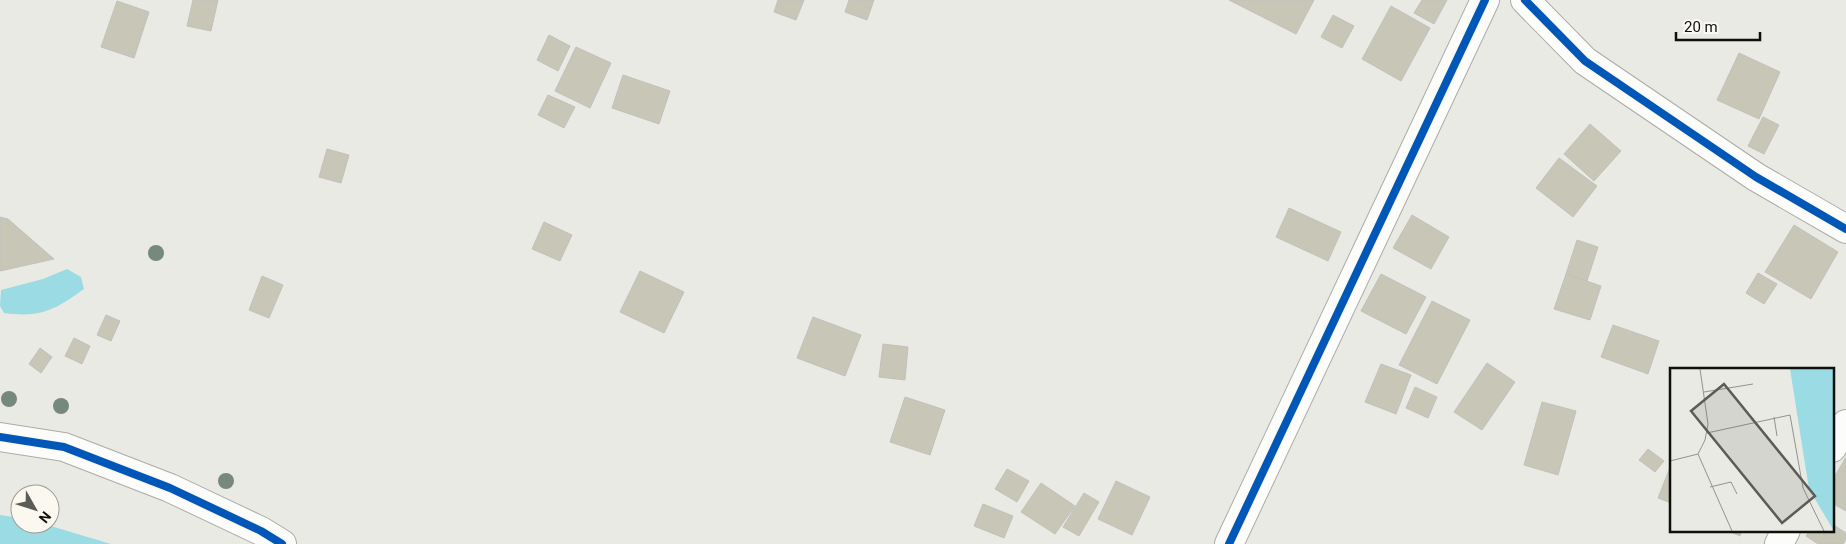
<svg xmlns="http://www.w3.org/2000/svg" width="1846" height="544" font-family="Roboto,sans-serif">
  <rect width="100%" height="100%" fill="#eaeae5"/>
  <g fill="#9adbe4">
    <path d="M67,269l14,8 3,12c-30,21 -42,29 -80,24l-4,-7 1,-16 42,-11z"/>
    <path d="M0,515l20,3v6h24l67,20h-111z"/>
  </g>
  <g fill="#c8c6b6" stroke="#c1c1bd">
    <path d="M193,0h25l-7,31 -24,-5z"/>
    <path d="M778,0h26l-8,20 -22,-8z"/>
    <path d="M849,0h25l-7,20 -22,-8z"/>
    <path d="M1229,0h85l-18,34z"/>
    <path d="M1422,0h25l-13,24 -20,-11z"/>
    <path d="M117,1l32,11 -15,46 -33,-11z"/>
    <path d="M1391,6l39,22 -29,53 -39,-22z"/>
    <path d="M1333,15l21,11 -12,22 -21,-11z"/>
    <path d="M549,35l21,11 -12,25 -21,-11z"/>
    <path d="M576,47l35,16 -21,45 -35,-17z"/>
    <path d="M1739,53l41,19 -21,47 -42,-19z"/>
    <path d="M623,75l47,16 -11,33 -47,-16z"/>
    <path d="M548,95l27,12 -11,21 -26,-13z"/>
    <path d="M1763,117l16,8 -15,29 -16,-8z"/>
    <path d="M1590,124l31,27 -27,30 -30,-27z"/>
    <path d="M327,149l22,6 -8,28 -22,-6z"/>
    <path d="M1559,158l38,28 -24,31 -37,-29z"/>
    <path d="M1289,208l52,24 -13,29 -52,-24z"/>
    <path d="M1412,215l37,22 -18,32 -38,-21z"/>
    <path d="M0,217l8,2 46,40 -54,12z"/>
    <path d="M544,222l28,13 -12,26 -28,-12z"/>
    <path d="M1794,225l44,27 -27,47 -46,-27z"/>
    <path d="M1577,240l21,7 -11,34 -21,-7z"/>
    <path d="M640,271l44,21 -20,41 -44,-21z"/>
    <path d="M1758,273l19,11 -13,20 -18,-11z"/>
    <path d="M1381,274l45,23 -20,37 -45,-23z"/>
    <path d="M1566,274l35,12 -11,34 -36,-11z"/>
    <path d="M262,276l21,9 -14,33 -20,-8z"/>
    <path d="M1432,301l38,19 -33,64 -38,-19z"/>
    <path d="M106,315l14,6 -9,20 -14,-6z"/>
    <path d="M813,317l48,18 -16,41 -48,-18z"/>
    <path d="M1613,325l46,16 -11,33 -47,-17z"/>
    <path d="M74,338l16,8 -8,18 -17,-8z"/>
    <path d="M883,344l25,3 -3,33 -26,-3z"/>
    <path d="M40,348l12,9 -11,16 -12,-9z"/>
    <path d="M1487,363l28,19 -33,48 -28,-18z"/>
    <path d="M1381,364l30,11 -15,39 -31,-12z"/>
    <path d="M1415,387l22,10 -9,21 -22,-10z"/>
    <path d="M905,397l40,13 -15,45 -40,-13z"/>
    <path d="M1542,402l34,9 -18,64 -34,-10z"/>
    <path d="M1648,449l16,12 -9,11 -16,-12z"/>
    <path d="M1846,457v54l-14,-8v-22z"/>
    <path d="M1671,465v38l-13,-5z"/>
    <path d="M1007,469l22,12 -12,21 -22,-13z"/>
    <path d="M1116,481l34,16 -18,38 -34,-16z"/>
    <path d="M1041,483l34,23 -20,28 -34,-22z"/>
    <path d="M1084,493l15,9 -20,34 -16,-9z"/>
    <path d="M983,504l30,12 -9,22 -30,-12z"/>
    <path d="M1832,524l14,9v6l-3,5h-25l-12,-8 4,-6h22z"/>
    <path d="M1726,530h16l-2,6z"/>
  </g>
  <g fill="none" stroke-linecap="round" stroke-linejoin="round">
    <defs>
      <g id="minor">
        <path d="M1525,0l60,61 171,116 90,52"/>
        <path d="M0,437l64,10 106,41 91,43 21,13"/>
        <path d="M1832,448l14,-24"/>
        <path d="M1229,544l256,-544"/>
        <path d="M1779,544l7,-14"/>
      </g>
    </defs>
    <use href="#minor" stroke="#acaba7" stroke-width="30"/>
    <use href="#minor" stroke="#fcfcfb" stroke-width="28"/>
    <defs>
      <g id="cycleway">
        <path d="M1525,0l60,61 171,116 90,52"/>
        <path d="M0,437l64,10 106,41 91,43 21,13"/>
        <path d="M1229,544l256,-544"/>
      </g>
    </defs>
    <use href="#cycleway" stroke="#fbf9ef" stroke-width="11"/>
    <use href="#cycleway" stroke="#0057b8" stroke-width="8"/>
  </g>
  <g fill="#76897e">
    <circle cx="156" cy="253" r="8"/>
    <circle cx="9" cy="399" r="8"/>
    <circle cx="61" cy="406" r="8"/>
    <circle cx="226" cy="481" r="8"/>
  </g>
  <g transform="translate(1670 368)">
    <rect width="164" height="164" fill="#eaeae5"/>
    <path d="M120,1h44v162l-25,-42z" fill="#9adbe4"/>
    <path fill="none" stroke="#92928e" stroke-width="1" d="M34,24l49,-8M104,49l3,19M37,65l83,-18 13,73 21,43M28,86l34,77M0,93l28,-7 7,-14 3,-16 -8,-55M40,119l21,-5 6,12"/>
    <path fill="#5c5c57" fill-opacity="0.15" stroke="#5c5c57" stroke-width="2.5" d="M54,16l91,112 -33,27 -91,-112z"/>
    <rect width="164" height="164" fill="none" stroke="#0f0f0b" stroke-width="2.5"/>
  </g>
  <g transform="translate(35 509) rotate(129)"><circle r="24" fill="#fbf9ef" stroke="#9d9b94"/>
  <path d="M0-4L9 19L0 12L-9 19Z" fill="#5c5c57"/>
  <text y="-8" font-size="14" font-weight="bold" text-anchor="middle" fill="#0f0f0b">N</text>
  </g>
  <path d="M1676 32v8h84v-8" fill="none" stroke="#0f0f0b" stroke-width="2.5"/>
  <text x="1684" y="32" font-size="15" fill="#0f0f0b" stroke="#fbf9ef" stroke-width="4" paint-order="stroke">20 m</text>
</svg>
